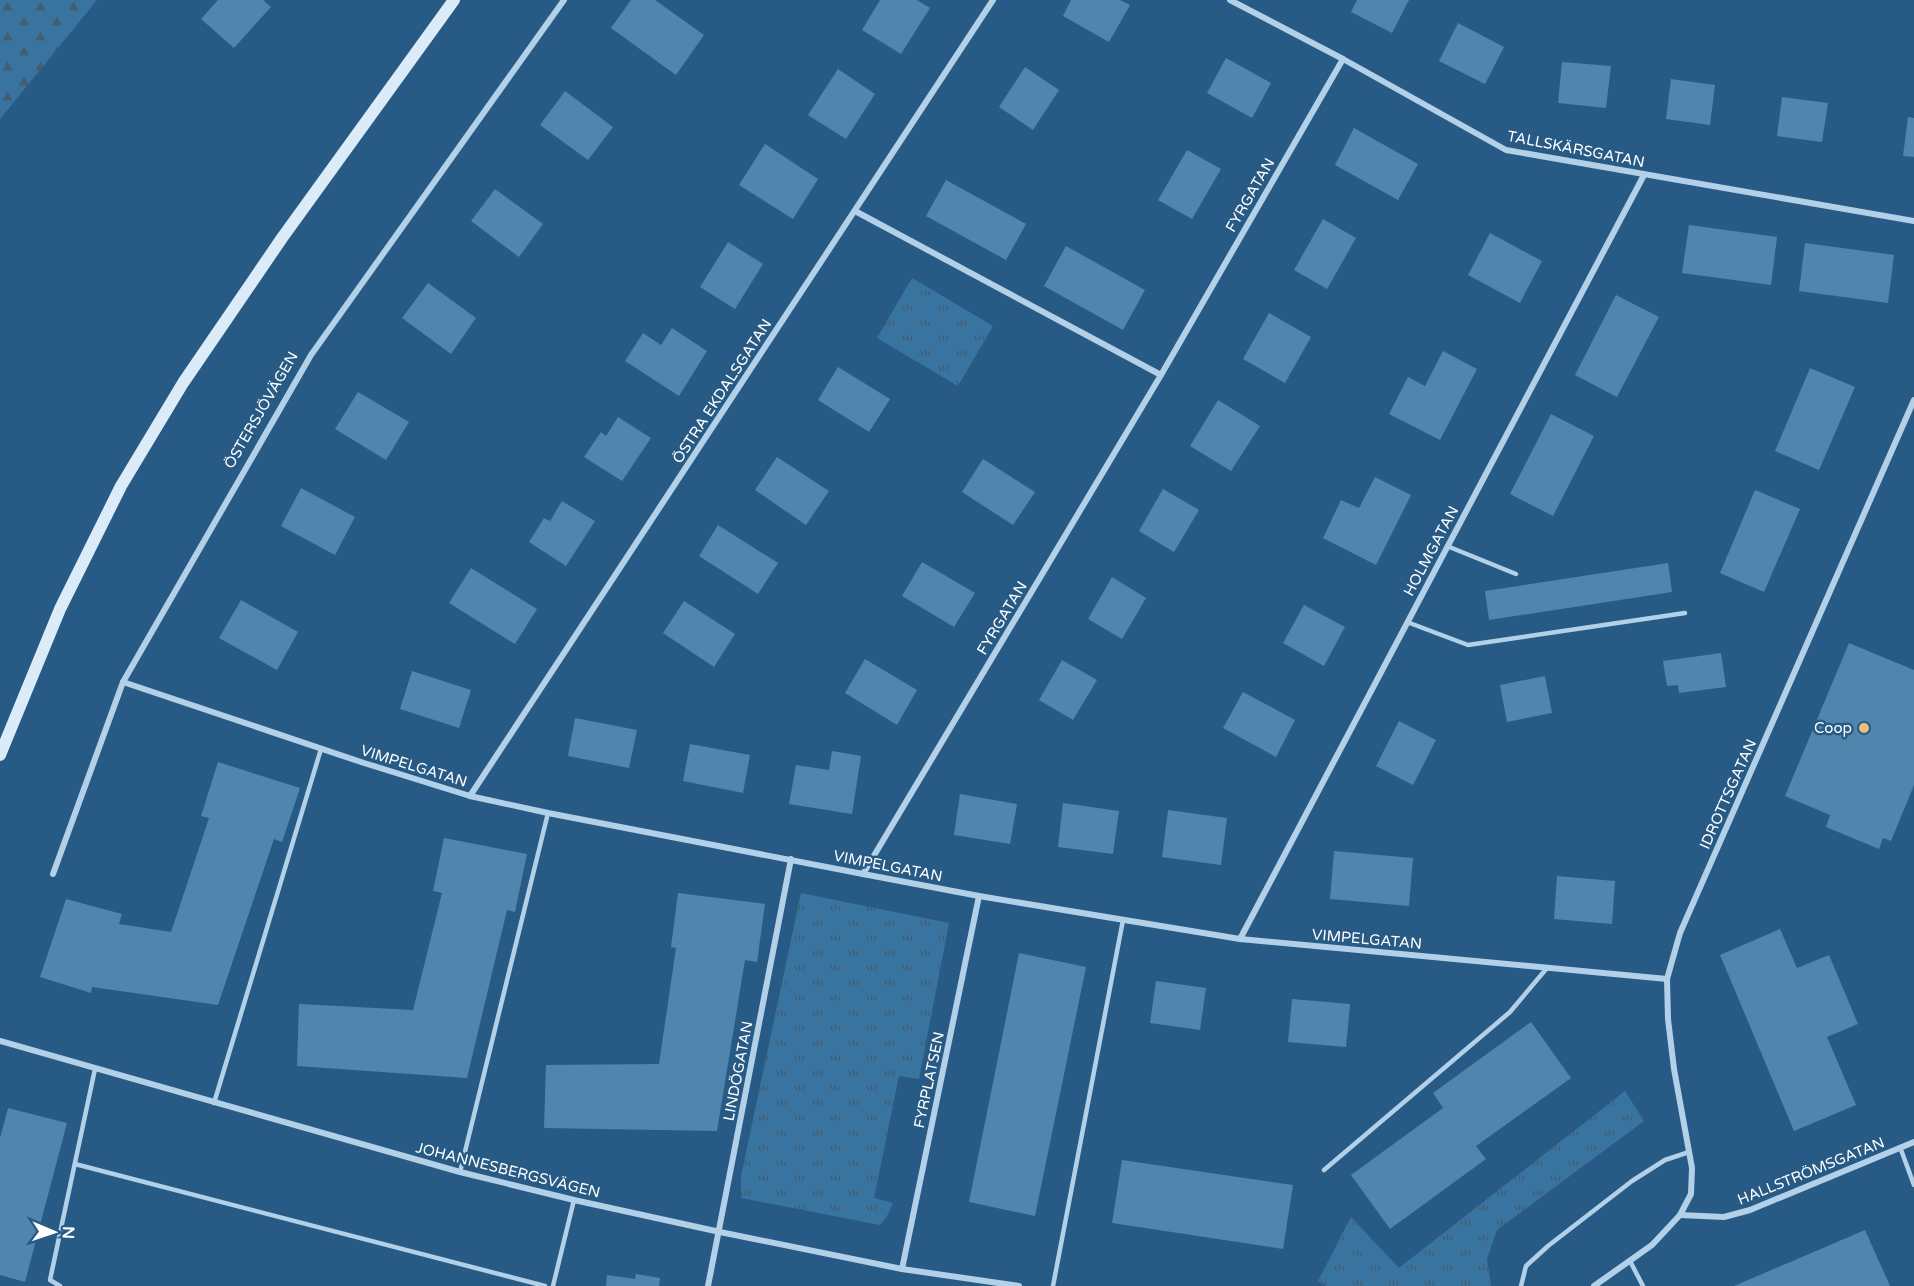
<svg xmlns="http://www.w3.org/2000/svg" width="1914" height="1286" font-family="'Varela Round',sans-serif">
  <defs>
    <pattern id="grass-tufts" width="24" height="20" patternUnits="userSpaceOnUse" patternTransform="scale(1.5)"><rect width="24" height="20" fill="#3974a1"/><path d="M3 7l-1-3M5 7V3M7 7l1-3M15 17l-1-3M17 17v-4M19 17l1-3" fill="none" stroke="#435e72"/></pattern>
    <pattern id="forest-firs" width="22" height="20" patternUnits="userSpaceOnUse" patternTransform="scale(1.5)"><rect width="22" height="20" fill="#3974a1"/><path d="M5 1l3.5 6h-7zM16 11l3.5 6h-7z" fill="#435e72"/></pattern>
  </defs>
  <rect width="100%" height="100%" fill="#275b85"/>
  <g fill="url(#grass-tufts)">
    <path d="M912,278l81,48 -35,60 -81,-48z"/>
    <path d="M801,893l148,30 -30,156 -20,-3 -25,122 19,5 -7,15 -6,7 -139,-27v-22z"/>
    <path d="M1625,1091l19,30 -147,109 -10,29 4,27h-165l-8,-5 33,-64 48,51z"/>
  </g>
  <path fill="url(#forest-firs)" d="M0,0h97l-97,119z"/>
  <g fill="#5085ad">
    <path d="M218,0h45l8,7 -37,41 -33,-29z"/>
    <path d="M631,0h24l49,35 -28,40 -65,-47z"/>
    <path d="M880,0h37l13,8 -29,46 -39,-24z"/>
    <path d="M1071,0h49l10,5 -21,37 -46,-26z"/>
    <path d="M1357,0h52l-17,33 -41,-21z"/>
    <path d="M1458,23l46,24 -19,37 -46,-23z"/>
    <path d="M1226,58l45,25 -19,35 -45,-25z"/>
    <path d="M1562,62l49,4 -5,42 -48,-5z"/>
    <path d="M1025,67l34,23 -26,40 -34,-23z"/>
    <path d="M838,69l37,25 -29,45 -38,-24z"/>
    <path d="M1671,79l44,6 -5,40 -44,-6z"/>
    <path d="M565,91l48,36 -25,33 -48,-35z"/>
    <path d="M1782,97l46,6 -6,39 -45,-6z"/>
    <path d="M1908,117l6,1v39l-11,-1z"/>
    <path d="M1354,128l64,36 -20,36 -63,-35z"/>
    <path d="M765,144l53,35 -25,40 -54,-34z"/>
    <path d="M1187,150l34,19 -29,50 -34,-19z"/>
    <path d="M946,180l80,44 -20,36 -80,-44z"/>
    <path d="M495,189l48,35 -24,33 -48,-36z"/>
    <path d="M1323,219l33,19 -29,51 -33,-19z"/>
    <path d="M1689,225l88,12 -6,48 -89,-12z"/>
    <path d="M1490,233l52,28 -22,42 -52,-28z"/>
    <path d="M728,242l35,22 -28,45 -35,-22z"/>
    <path d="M1805,243l89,12 -6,48 -89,-12z"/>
    <path d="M1066,246l79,44 -22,40 -79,-44z"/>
    <path d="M428,283l48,35 -25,36 -49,-36z"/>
    <path d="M1616,295l43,22 -42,80 -42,-22z"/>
    <path d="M1269,313l42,24 -26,46 -42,-24z"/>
    <path d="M672,328l35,23 -28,45 -54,-35 18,-28 18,12z"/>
    <path d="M1443,351l34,18 -37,71 -51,-26 19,-37 17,9z"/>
    <path d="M838,367l52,32 -21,33 -51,-32z"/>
    <path d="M1810,368l45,19 -36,83 -44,-19z"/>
    <path d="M358,392l51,30 -23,38 -51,-31z"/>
    <path d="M1218,400l42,26 -29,45 -41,-25z"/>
    <path d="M1551,414l43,22 -41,80 -43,-22z"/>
    <path d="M618,417l33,21 -29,43 -38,-24 17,-25 5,4z"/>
    <path d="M777,457l52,34 -23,34 -51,-35z"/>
    <path d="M983,459l52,33 -22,33 -51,-33z"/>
    <path d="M1375,477l36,18 -35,70 -53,-27 18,-38 18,8z"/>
    <path d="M301,488l54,29 -20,38 -54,-29z"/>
    <path d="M1163,489l36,21 -25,42 -35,-21z"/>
    <path d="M1755,490l45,19 -36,83 -44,-19z"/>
    <path d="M562,501l33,20 -29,45 -37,-24 15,-24 6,3z"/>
    <path d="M718,525l60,38 -20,31 -59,-38z"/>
    <path d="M922,562l53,31 -21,34 -52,-31z"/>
    <path d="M1668,563l4,29 -183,28 -4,-29z"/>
    <path d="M471,568l66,41 -22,35 -66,-41z"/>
    <path d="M1112,577l34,21 -24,41 -34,-20z"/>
    <path d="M241,600l57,32 -21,38 -58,-32z"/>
    <path d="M684,601l51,33 -21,33 -51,-34z"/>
    <path d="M1304,605l41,22 -21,39 -41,-23z"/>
    <path d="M1849,643l65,27v115l-23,56 -8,-3 -4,11 -53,-22 4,-12 -45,-19z"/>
    <path d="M1721,653l5,34 -47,6 -1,-8 -11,1 -4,-25z"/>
    <path d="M865,659l52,31 -20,35 -52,-32z"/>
    <path d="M1062,660l35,20 -24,40 -34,-20z"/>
    <path d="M412,671l59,19 -12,38 -59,-19z"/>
    <path d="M1545,676l7,37 -45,9 -7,-37z"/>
    <path d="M1243,692l52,28 -19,37 -53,-29z"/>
    <path d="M575,718l62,12 -8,38 -61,-12z"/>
    <path d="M1399,721l37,19 -23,45 -37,-19z"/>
    <path d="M690,744l60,11 -7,38 -60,-12z"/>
    <path d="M832,751l29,5 -9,58 -63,-10 7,-39 33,5z"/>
    <path d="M218,762l82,26 -18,54 -8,-3 -56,166 -126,-18 -1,6 -51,-16 26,-78 56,15 -3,10 52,8 38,-114 -8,-2z"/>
    <path d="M960,794l57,10 -7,40 -56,-9z"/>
    <path d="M1063,803l56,8 -6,43 -55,-7z"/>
    <path d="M1168,810l59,8 -6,47 -59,-8z"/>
    <path d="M444,838l83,16 -12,58 -8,-2 -40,168 -170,-12 2,-62 114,6 29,-117 -9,-2z"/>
    <path d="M1334,851l79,7 -4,48 -79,-7z"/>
    <path d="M1557,876l58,5 -3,43 -58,-5z"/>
    <path d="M678,893l87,11 -8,58 -12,-2 -28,171 -173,-3 2,-63 113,-1 17,-116 -5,-1z"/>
    <path d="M1780,929l17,39 32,-13 29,69 -31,13 29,68 -62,26 -74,-176z"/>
    <path d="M1019,953l67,14 -51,249 -66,-14z"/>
    <path d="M1156,981l50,7 -6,42 -50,-7z"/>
    <path d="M1292,999l58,5 -4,43 -58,-5z"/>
    <path d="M1531,1022l40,56 -95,68 10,13 -96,70 -39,-54 92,-67 -10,-15z"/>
    <path d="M8,1108l59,15 -42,159 -25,-7v-137z"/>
    <path d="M1122,1160l171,25 -10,64 -171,-26z"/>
    <path d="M1865,1230l25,56h-156z"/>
    <path d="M636,1274l24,4 -1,8h-53l1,-11 28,4z"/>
  </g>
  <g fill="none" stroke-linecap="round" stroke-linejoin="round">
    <g stroke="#b2d1e8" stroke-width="4.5">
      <path d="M1447,546l69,28"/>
      <path d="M1407,622l61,23 217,-32"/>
      <path d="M214,1103l107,-354"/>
      <path d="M1900,1147l14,38"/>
      <path d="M75,1164l470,122"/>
      <path d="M1324,1170l186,-158 37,-44"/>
      <path d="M460,1172l88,-359"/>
      <path d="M1630,1261l13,25"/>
      <path d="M60,1286l-10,-6 45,-211"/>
      <path d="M553,1286l21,-86"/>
      <path d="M1053,1286l70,-366"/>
      <path d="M1521,1286l5,-20 22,-20 84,-65 33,-21 24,-8"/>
    </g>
    <g stroke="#b2d1e8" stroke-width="6">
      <path d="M1230,0l113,59 163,91 408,71"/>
      <path d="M855,211l306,164"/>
      <path d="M123,682l241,81 106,33 78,17 315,61 116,22 261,43 427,40"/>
      <path d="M470,796l523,-796"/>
      <path d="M53,874l70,-192 188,-327 253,-355"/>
      <path d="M863,874l298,-499 182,-316"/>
      <path d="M1240,939l404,-764"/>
      <path d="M0,1041l460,131 114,28 146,32 182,37 117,17"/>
      <path d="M1680,1215l44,2 26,-7 164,-68"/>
      <path d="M902,1269l77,-373"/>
      <path d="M708,1286l83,-427"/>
      <path d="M1594,1286l58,-41 28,-30 11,-21 1,-26 -18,-99 -6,-50 -1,-40 13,-46 234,-533"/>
    </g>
    <path stroke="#dbebf7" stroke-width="12" d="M0,755l60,-146 61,-123 62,-103 99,-145 172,-238"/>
  </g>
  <circle fill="#f0bf77" stroke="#275b85" stroke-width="2" cx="1864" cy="728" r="6"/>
  <g text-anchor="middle" stroke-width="5" stroke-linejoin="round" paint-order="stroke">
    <g font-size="15" fill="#fff" stroke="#275b85">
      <text transform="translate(1576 149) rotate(11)" y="5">TALLSKÄRSGATAN</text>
      <text transform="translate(1250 195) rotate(-60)" y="5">FYRGATAN</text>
      <text transform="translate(722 391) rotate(-57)" y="5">ÖSTRA EKDALSGATAN</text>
      <text transform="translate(261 410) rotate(-60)" y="5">ÖSTERSJÖVÄGEN</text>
      <text transform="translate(1431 551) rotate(-62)" y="5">HOLMGATAN</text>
      <text transform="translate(1002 618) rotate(-59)" y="5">FYRGATAN</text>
      <text transform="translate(414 766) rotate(17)" y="5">VIMPELGATAN</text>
      <text transform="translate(1728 794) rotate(-66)" y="5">IDROTTSGATAN</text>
      <text transform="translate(888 866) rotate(11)" y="5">VIMPELGATAN</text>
      <text transform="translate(1367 939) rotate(5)" y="5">VIMPELGATAN</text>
      <text transform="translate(738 1071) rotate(-79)" y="5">LINDÖGATAN</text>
      <text transform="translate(929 1080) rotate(-78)" y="5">FYRPLATSEN</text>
      <text transform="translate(508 1170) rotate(14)" y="5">JOHANNESBERGSVÄGEN</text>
      <text transform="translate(1811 1171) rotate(-22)" y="5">HALLSTRÖMSGATAN</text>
    </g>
    <g font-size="15" fill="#fff" stroke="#275b85" text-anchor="end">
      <text x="1852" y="733">Coop</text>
    </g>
  </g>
  <g transform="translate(54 1232) rotate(92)" stroke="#275b85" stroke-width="4.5" paint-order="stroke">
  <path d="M0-4.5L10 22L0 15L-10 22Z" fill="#ffffff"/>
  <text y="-9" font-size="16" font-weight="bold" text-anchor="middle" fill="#ffffff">N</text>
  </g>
</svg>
